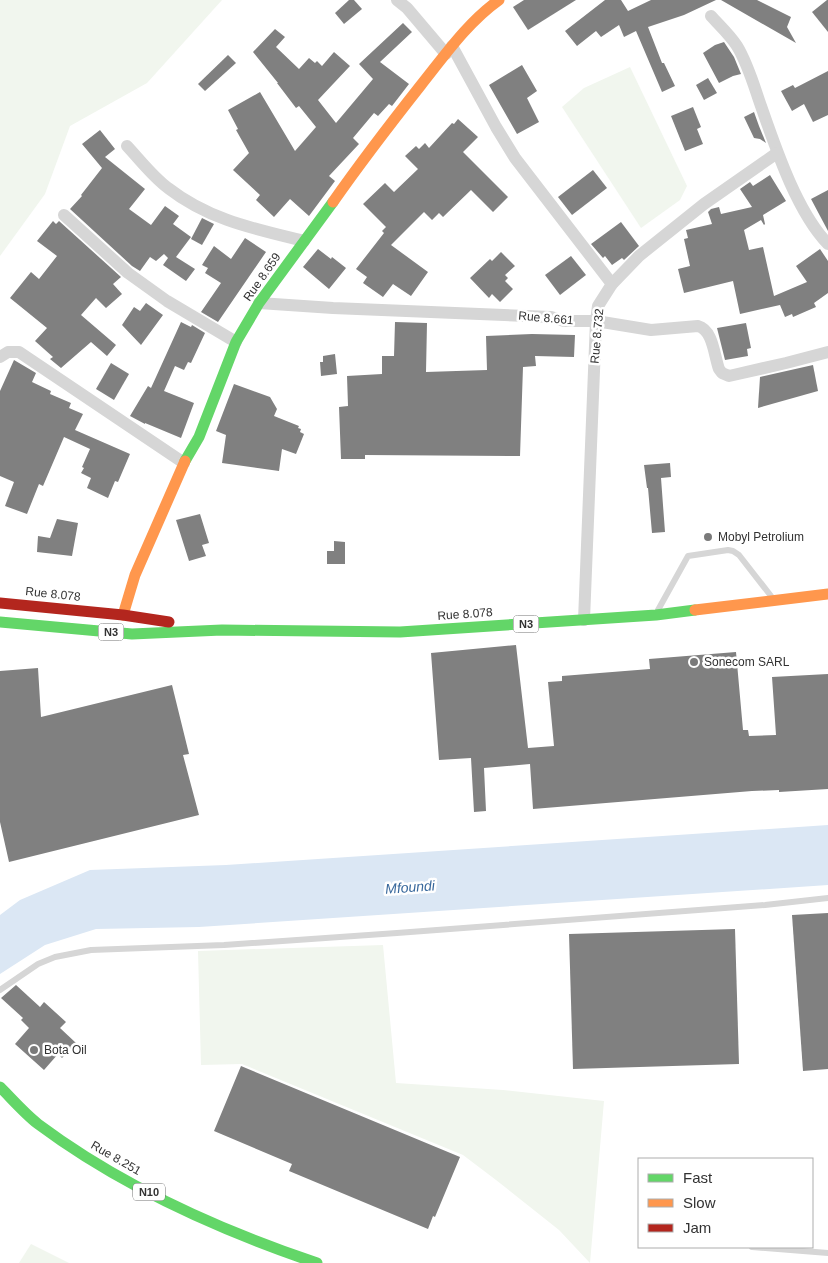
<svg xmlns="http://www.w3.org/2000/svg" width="828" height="1263" font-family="Helvetica,sans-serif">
  <rect width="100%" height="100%" fill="#fff"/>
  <g fill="#f1f6ee">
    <path d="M0,0h222l-75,83 -77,43 -25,68 -45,62z"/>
    <path d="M630,67l57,119 -7,14 -39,28 -79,-121 22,-19z"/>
    <path d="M383,945l13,138 107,7 101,11 -14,162 -31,-33 -63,-50 -33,-25 -221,-91 -41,1 -3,-114z"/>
    <path d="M31,1244l38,19h-50z"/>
  </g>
  <path fill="#dbe7f4" d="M828,825v60l-629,42 -103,2 -51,16 -45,29v-59l20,-15 70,-30 136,-5z"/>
  <g fill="#808080">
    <path d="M349,0h5l8,9 -18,15 -9,-11z"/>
    <path d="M524,0h52l-48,30 -15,-23z"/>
    <path d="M605,0h16l7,11 23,-11h65l-32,15 -36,12 14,36h2l11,23 -13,6 -26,-61 -12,6 -5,-12 -18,12 -5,-6 -19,15 -12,-15z"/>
    <path d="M721,0h36l34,17 -4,10 9,16z"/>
    <path d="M827,0h1v32l-16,-20z"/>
    <path d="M403,23l9,9 -32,30 29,22 -17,22 -3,-2 -11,12 -4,-3 -21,25 6,6 -30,32 6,5 -26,35 -19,-17 -16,18 -18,-17 4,-5 -27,-25 16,-17 -13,-23 2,-1 -10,-19 32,-18 35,59 21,-24 -17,-21 -3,2 -19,-25h1l-25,-31 22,-23 10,8 -9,10 23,22 10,-11 6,5 2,-2 5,5 12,-14 16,14 -32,34 18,23 37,-44 -14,-15z"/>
    <path d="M724,42l10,15 7,17 -8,2 -14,7 -16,-30 12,-8z"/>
    <path d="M228,55l8,8 -31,28 -7,-7z"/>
    <path d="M522,65l15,26 -10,7 12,24 -22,12 -28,-49z"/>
    <path d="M828,71v44l-15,7 -9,-18 -12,7 -11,-20 12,-6 2,3z"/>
    <path d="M708,78l9,15 -13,7 -8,-15z"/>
    <path d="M693,107l8,20 -4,2 6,15 -18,7 -14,-35z"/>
    <path d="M754,112l5,14 7,17 -6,-4 -6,-1 -10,-21z"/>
    <path d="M458,119l20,18 -15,15 45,45 -15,15 -22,-22 -28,27 -4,-4 -7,7 -8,-8 -33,33 37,27 -17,24 -18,-12 -10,13 -20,-14 4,-6 -11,-8 28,-36 -2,-2 4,-4 -23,-23 22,-21 9,9 24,-23 -13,-13 11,-10 3,3 6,-6 4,5 23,-25 2,1z"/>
    <path d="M100,130l15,19 -10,8 40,32 -16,20 22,16 14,-19 14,10 -6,8 18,13 -15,20 19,12 -9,12 -23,-16 5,-7 -4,-4 -8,7 -6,-4 -10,14 -8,-5 -62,-57 12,-13 -1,-1 21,-27 -20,-24z"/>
    <path d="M593,170l14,18 -35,27 -14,-18z"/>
    <path d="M770,175l16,26 -23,14 2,9 -1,1 -3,-5 -17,10 5,20 14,-3 11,49 33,-14 -11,-16 24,-17 8,12v32l-14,10 2,4 -23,10 -1,-3 -7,3 -5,-12 -40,9 -7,-33 -49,12 -6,-24 12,-3 -6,-27 4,-1 -2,-8 26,-6 -4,-12 3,-3 8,-2 2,7 31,-7 -12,-18 10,-7 3,4z"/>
    <path d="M828,190v41l-17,-32z"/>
    <path d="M202,218l12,6 -12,21 -11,-6z"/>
    <path d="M53,221l3,3 3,-3 62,56 -8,7 9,10 -16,14 -10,-10 -15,17 35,30 -9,11 -16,-14 -30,26 -11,-9 3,-2 -18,-16 12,-13 -37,-30 21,-26 8,7 18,-23 -20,-15z"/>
    <path d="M621,222l18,24 -15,14 -2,-2 -10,7 -7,-9 -2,2 -12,-14z"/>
    <path d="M245,238l21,14 -48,70 -17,-10 20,-29 -16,-10 3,-5 -6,-3 12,-19 17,13z"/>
    <path d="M318,249l13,10 1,-2 14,11 -17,21 -26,-22z"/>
    <path d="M501,252l14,14 -10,9 3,3 -3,3 8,8 -13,13 -8,-8 -3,4 -19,-20 20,-19 2,2z"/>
    <path d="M571,256l15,19 -26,20 -15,-20z"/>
    <path d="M146,303l17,12 -22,30 -19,-20 12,-18 6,4z"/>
    <path d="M181,322l10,5 1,-2 13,8 -14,30 -3,-1 -4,8 -9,-4 -11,25 30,12 -13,35 -36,-15v1l-15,-8 18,-30 3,2z"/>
    <path d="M395,322l32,1 -1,49 61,-2 -1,-34 46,-2 43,1 -1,22 -39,-1 1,10 -13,1 -3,89 -155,-1v4h-24l-2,-52 9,-1 -1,-30 35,-2v-18h12z"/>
    <path d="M746,323l5,25 -4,1 1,7 -23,4 -8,-32z"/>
    <path d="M335,354l2,20 -16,2 -1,-14h3v-6z"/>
    <path d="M14,360l22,13 -4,9 19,9 -1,3 21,9 -2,5 14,6 -8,16 55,24 -12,28 -3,-1 -7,17 -21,-10 4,-10 -10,-5 3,-5 -2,-1 8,-18 -26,-12 -21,49 -4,-2 -12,30 -22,-8 9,-24 -14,-6v-85z"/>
    <path d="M111,363l18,11 -15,26 -18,-11z"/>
    <path d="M813,365l5,26 -60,17 2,-31z"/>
    <path d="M234,384l36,13 7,12 -3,7 25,10 -1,2 3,1 -1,3 4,2 -8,20 -14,-5 -3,22 -57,-8 4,-28 -10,-4z"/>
    <path d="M670,463l1,14 -10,1 4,54 -13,1 -4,-45h-1l-3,-23z"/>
    <path d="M200,514l9,29 -7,2 4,11 -17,5 -13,-41z"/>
    <path d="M57,519l21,4 -6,33 -35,-4 1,-16 12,2z"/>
    <path d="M334,541l11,1v22h-18v-13h7z"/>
    <path d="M516,645l12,103 26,-2 -6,-64 14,-1v-5l88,-7 -1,-10 87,-7 7,78h5l1,6 27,-1 -4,-58 56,-3v115l-49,3v-2l-27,1 -219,18 -3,-45 -46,4 2,43 -12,1 -3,-54 -32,2 -8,-107z"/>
    <path d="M38,668l3,49 131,-32 17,69 -6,1 16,60 -190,47 -9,-40v-151z"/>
    <path d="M828,913v156l-25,2 -11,-156z"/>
    <path d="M735,929l4,135 -166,5 -4,-135z"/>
    <path d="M16,985l24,22 4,-5 22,20 -6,6 16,15 -14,15 -4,-4 -14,16 -29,-26 14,-16 -8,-8 2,-2 -22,-20z"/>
    <path d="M241,1066l219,91 -25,60 -2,-1 -5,13 -139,-58 3,-7 -78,-33z"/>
  </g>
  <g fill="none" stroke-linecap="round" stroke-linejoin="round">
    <g stroke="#d6d6d6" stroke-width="6">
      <path d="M658,610l30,-54 40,-6 5,1 6,4 32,41"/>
      <path d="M0,990l38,-26 17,-7 36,-7 133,-5 173,-12 368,-28 63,-7"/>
      <path d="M752,1247l76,6"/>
    </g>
    <g stroke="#d6d6d6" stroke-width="12">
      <path d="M397,0l10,8 39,46"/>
      <path d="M711,16c9,10 19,19 26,30 11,18 17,40 24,60 15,43 36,106 67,138"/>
      <path d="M452,46l44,81 19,31 97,126 -14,22 -2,15 -12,299"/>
      <path d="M127,146c13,14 26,31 41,42 41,32 87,41 136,53"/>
      <path d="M64,215l64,58 39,28 69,41"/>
      <path d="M612,284l27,-28 65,-52 73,-51"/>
      <path d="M259,303l74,5 218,9 13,4h32l55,9 47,-4c15,4 16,29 21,43l3,4 7,3 57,-13 42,-11"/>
      <path d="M0,357l8,-5h11l165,111"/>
    </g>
    <g stroke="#63d668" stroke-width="11">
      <path d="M185,461l14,-24 37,-95 23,-39 74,-101"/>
      <path d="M0,622l132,12 90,-4 178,2 256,-17 39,-5"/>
      <path d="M0,1087c12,12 25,27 38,37 83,62 181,106 279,139"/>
    </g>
    <g stroke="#ff974d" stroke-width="11">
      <path d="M333,202c28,-40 58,-79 88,-117 24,-30 47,-63 78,-85"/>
      <path d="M695,610l133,-16"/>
      <path d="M123,615l12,-40 50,-114"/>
    </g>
    <path stroke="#b3261e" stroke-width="11" d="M0,603l123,12 46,7"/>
  </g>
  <g fill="#7a7a7a" stroke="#fff" stroke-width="2">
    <circle cx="708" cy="537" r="5"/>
    <circle cx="694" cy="662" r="5"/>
    <circle cx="34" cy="1050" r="5"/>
  </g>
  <g text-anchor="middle" stroke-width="5" stroke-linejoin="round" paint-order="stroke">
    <g fill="#fff" stroke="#707070" stroke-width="1">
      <rect x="513.5" y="615.5" width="25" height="17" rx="4"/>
      <rect x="98.5" y="623.5" width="25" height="17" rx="4"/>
      <rect x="133" y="1183.5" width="32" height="17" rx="4"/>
    </g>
    <g font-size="11" font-weight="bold" fill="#323232">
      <text x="526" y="628">N3</text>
      <text x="111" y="636">N3</text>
      <text x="149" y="1196">N10</text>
    </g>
    <g font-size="12" fill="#323232" stroke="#fff">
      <text transform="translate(262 277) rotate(-55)" y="4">Rue 8.659</text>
      <text transform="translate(546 318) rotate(5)" y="4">Rue 8.661</text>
      <text transform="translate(597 336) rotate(-85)" y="4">Rue 8.732</text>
      <text transform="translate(53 594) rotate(6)" y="4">Rue 8.078</text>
      <text transform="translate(465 614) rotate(-4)" y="4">Rue 8.078</text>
      <text transform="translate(116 1158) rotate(30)" y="4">Rue 8.251</text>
    </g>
    <g font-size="12" fill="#323232" stroke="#fff" text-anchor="start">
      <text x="718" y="541">Mobyl Petrolium</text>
      <text x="704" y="666">Sonecom SARL</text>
      <text x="44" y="1054">Bota Oil</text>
    </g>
    <g font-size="14" font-style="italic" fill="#38689c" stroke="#fff">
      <text transform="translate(410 887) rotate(-4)" y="5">Mfoundi</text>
    </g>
  </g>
  <rect x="638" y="1158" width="175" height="90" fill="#ffffff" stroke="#adadad"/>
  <rect x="648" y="1174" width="25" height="8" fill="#63d668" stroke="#adadad"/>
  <text x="683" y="1183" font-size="15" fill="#323232">Fast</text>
  <rect x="648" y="1199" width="25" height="8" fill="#ff974d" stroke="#adadad"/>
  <text x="683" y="1208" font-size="15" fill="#323232">Slow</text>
  <rect x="648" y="1224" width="25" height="8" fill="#b3261e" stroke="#adadad"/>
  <text x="683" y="1233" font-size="15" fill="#323232">Jam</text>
</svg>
